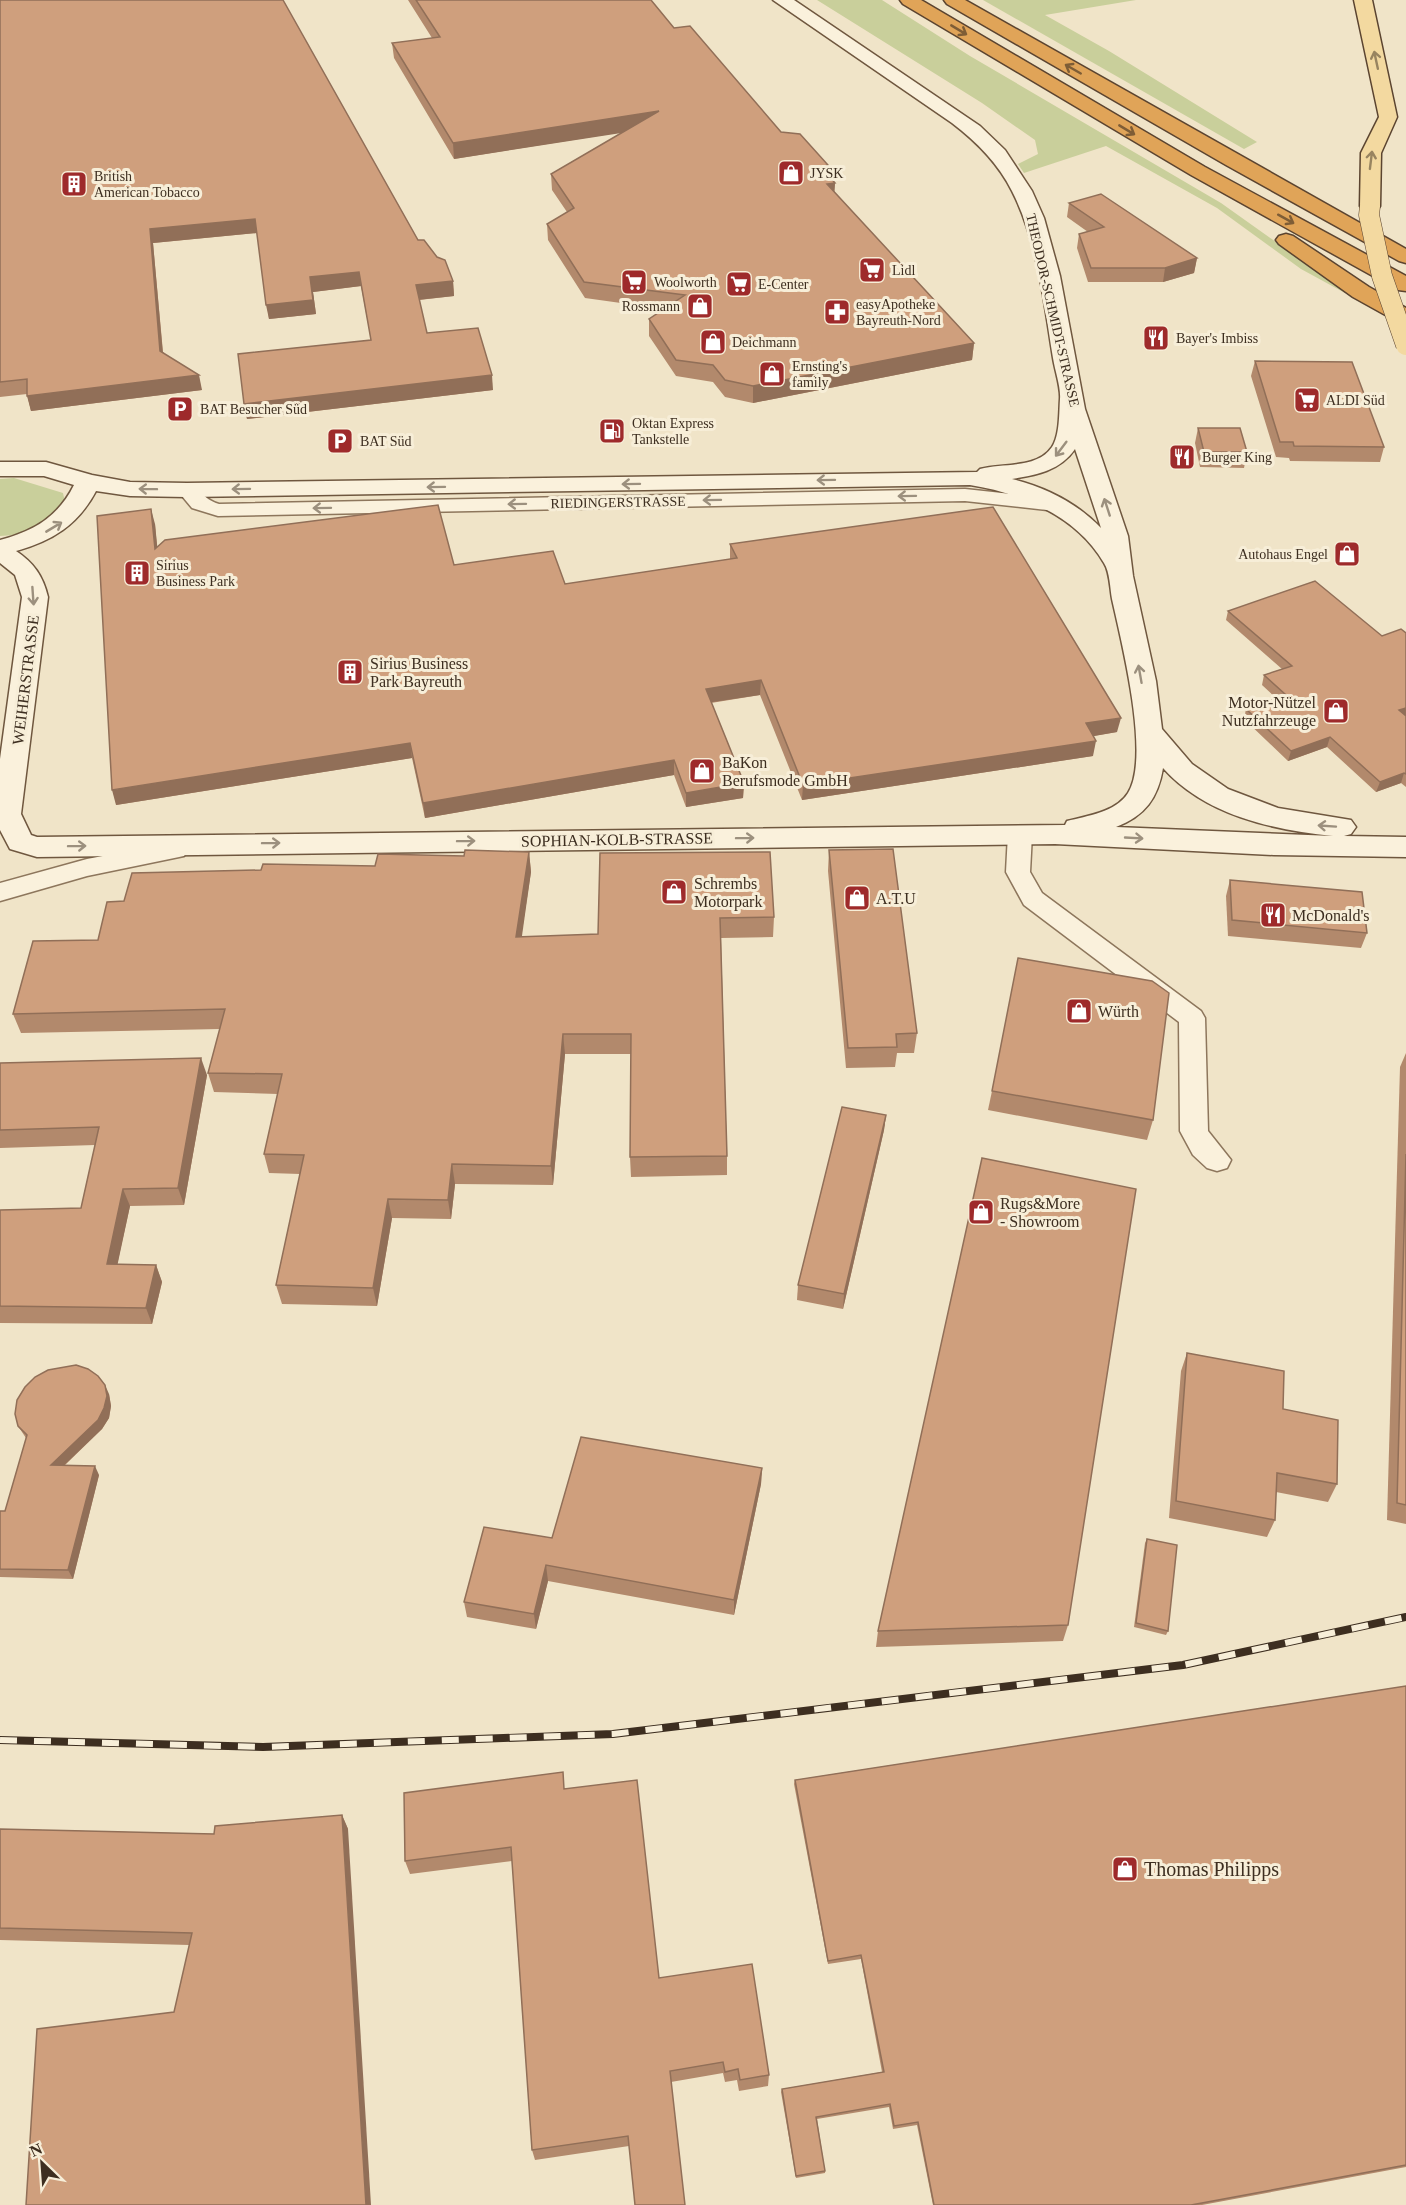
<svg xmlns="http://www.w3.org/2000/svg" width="1406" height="2205" font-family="Georgia,serif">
  <rect width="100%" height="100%" fill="#f0e4c8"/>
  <g fill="#c9cf9b">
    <path d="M817,0h65l88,56 251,147 93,66 39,24h-8l-44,-24 -84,-61 -111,-62 -82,27 -6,-9 20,-10 -3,-14 -53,-37z"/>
    <path d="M983,0h153l-91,15 64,36 148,91 -13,7z"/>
    <path d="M14,478l49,15 3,14 -10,15 -41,13 -15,1v-57z"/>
  </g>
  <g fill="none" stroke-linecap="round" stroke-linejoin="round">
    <defs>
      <g id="street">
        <path d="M187,484c13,3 15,15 32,20l746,-15 91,10 7,2 3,4 -3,4 -7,2 -91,-10 -747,15 -26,-8 -15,-18 3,-4z"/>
        <path d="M1020,826l8,2 4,6 -2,38 12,21 159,118 4,7 3,113 23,29 -4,8 -10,3 -10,-3 -14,-13 -13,-24 -1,-109 -155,-117 -18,-33 2,-38 4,-6z"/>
        <path d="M176,842l8,2 4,6 -4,6 -97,20 -87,25v-18l87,-24z"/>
      </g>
      <path id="secondary" d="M773,0h21l186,126 25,24 27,41 12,27 16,58 25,133 43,127 5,40 23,105 6,48 30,35 36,25 50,19 73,12 5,7 -5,7 -7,2 62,1v20l-132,-2 -219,-11 -1018,13 -27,-8 -10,-19v-71l22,-162 -7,-22 -15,-12v-23c34,-9 58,-23 74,-55l-30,-9h-44v-14h46l46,13 38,7 57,1 790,-11 3,-3c22,-6 57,0 72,-22 8,-12 7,-35 8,-48 1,-12 -5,-28 -7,-41 -9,-55 -15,-116 -41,-167 -14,-28 -35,-49 -60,-68zM1075,449l26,79c-24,-25 -56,-41 -89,-49 24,-4 48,-8 63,-30zM970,485c51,8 107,31 134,78 6,9 6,26 8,36 9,41 39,158 16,194 -12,19 -41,23 -61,28l-2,4 -1028,12 -6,-2 -10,-21 27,-217c-5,-21 -14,-34 -32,-46 36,-10 62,-26 80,-60l34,5 57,1zM1163,768c42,47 109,62 170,68l-217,-9c29,-11 42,-29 47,-59z"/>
      <path id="primary" d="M1354,0h18l25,117 -16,36 -1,53 -3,4h-14l-3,-4 1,-53 18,-36z"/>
      <g id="highway">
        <path d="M900,0h21l284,167 201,109v15l-8,-1 -207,-115 -288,-171z"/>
        <path d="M944,0h21l441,249v14l-7,-2 -173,-96 -279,-161z"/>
        <path d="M1286,234l7,2 76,51 37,21v16l-8,-2 -45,-25 -74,-53 -3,-4 3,-4z"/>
      </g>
    </defs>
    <use href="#street" stroke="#8d765c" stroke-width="3"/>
    <use href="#secondary" stroke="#6f573f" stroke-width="3"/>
    <use href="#primary" stroke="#5b4430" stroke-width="3"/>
    <use href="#highway" stroke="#5b4430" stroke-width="3"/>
    <use href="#street" fill="#faf1dc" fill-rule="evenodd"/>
    <use href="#secondary" fill="#faf1dc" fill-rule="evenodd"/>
    <use href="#primary" fill="#f3d9a0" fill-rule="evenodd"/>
    <use href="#highway" fill="#e0a458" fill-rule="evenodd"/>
    <defs>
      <path id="rail" d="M0,1740l263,7 350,-13 570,-69 223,-48"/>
    </defs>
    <use href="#rail" stroke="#3d2e20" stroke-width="8"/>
    <use href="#rail" stroke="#f7eed8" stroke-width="6" stroke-dasharray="17" stroke-linecap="butt"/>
    <defs>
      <path id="primary-bridge" d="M1370,206l-1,9 13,61 24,69"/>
    </defs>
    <use href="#primary-bridge" stroke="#5b4430" stroke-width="21" stroke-linecap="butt"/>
    <use href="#primary-bridge" stroke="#f3d9a0" stroke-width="20"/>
  </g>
  <g fill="#b2896c">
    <path d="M0,0l418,240 35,41 1,15 -35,4 8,33 66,57 -246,29 -3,-15 127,-64 -10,-54 -48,6 3,22 -47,5 -12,-86 -104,10 10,109 39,38 -171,21 -4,-17 -27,3z"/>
    <path d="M408,0h243l23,28 107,104 47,33v10l7,8 -1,9 140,151 -2,17 -219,43 -28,-6 -12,-15 -37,-6 -27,-40v-17l15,-10 -79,-11 -37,-58 -1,-16 20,-12 -15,-22 -1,-16 72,-42 -169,27 -60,-101 -2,-15 40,-5z"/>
    <path d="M1069,203l128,55 -3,15 -31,9h-75l-11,-34 2,-14 9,-2 -21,-15z"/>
    <path d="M1255,361l129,86 -4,15 -90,-1 -1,-3 -13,-1 -25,-81z"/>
    <path d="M1198,428l49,24 -3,16 -44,-1 -5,-24z"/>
    <path d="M155,524l2,23 297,18 111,19 165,-25v-15l387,188 -24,4v20l-291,44 -42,-105 -49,8 33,80 -1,15 -57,9 -12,-32 -249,43 -13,-60 -296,47z"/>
    <path d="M1228,611l154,25 24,-3v154l-5,-4 -25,9 -49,-45 -39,14 -44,-42 2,-10 31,-10 -15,-14 2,-10 18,-6 -56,-49z"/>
    <path d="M829,850l88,183 -3,20h-17l-2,14 -49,1 -18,-197z"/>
    <path d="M529,852l2,20 -10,65 77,-3 2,-81 174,64 -1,20 -52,1 6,218v19l-96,2 -1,-20 1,-103h-66l-12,131 -98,-1 -4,35 -59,-1 -15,88 -95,-2 -6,-19 24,-111 -31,-1 -5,-19 14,-60 -64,-2 -6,-19 12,-44 -199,4 -8,-19 85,-74 26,-39 137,-31 114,-4 89,-10z"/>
    <path d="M1230,880l137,53 -6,15 -133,-12 -2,-40z"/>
    <path d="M1406,1053v471l-19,-4 13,-453z"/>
    <path d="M0,1063l207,12 -23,130 -54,1 -13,59h39l6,17 -10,42 -152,-1v-113l81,-2 14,-63 -95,3z"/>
    <path d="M992,1091l161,29 -6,20 -159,-30z"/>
    <path d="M886,1115l-2,15 -41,179 -46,-9 1,-15z"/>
    <path d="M1187,1353l96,56 54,75 -9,18 -52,-10 -1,28 -8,17 -98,-19 12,-147z"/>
    <path d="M109,1394l2,12 -2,12 -7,11 -37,36 34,10 -26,104 -73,-2v-66h5l21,-73 -8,-12z"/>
    <path d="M762,1468l-1,16 -27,131 -186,-34 -12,48 -69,-12 -3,-15 88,-64z"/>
    <path d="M1147,1539l21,92 -2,4 -32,-8 11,-84z"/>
    <path d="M1068,1625l-5,16 -187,6 2,-16z"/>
    <path d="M1406,1686v481l-204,38h-269l-16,-80 -24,4 -4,-22 -72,12 8,52v2l-29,5 -15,-86 1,-3 100,-17 -21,-113 -33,5 -34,-180 1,-4z"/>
    <path d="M565,1789l94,189 110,97 -1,11 -29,5 -2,-11 -12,2 -2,-9 -52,9 -42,64 -94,14 -3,-10 -20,-289 -102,13 -5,-13z"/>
    <path d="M342,1815l6,14 -159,116 -189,-5v-111l214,5z"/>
  </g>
  <g fill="#916f58">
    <path d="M659,111l1,16 -206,32 -1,-16z"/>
    <path d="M828,165v16l-7,-14z"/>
    <path d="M835,183l-1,16 -7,-15z"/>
    <path d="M255,219l2,14 -104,10 11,123 -4,-15 -10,-122z"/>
    <path d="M1197,258l-3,15 -31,9 2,-14z"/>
    <path d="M359,272l2,14 -48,6 3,22 -47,5 -3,-14 44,-28z"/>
    <path d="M453,281l1,15 -37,4 -1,-15z"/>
    <path d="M974,343l-2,17 -219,43v-17z"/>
    <path d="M199,375l3,15 -171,21 -4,-15z"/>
    <path d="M492,375l1,15 -246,29 -3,-15z"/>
    <path d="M151,509l4,15 4,40 -4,-15z"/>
    <path d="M761,680l-1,15 -54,8v-14z"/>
    <path d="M1406,708v9l-7,-7z"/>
    <path d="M1121,718l-4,14 -34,6 3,-15z"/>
    <path d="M1330,737l-3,10 -39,14 3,-10z"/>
    <path d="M1096,741l-3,15 -291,44 1,-15z"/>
    <path d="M410,743l2,15 -296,47 -4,-15z"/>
    <path d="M674,760v15l-249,43 -2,-15z"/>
    <path d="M1404,773l-3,10 -25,9 4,-10z"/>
    <path d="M744,783l-1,15 -57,9v-14z"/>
    <path d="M529,852l2,20 -12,85 -3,-20z"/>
    <path d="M563,1034l2,20 -12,131 -2,-19z"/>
    <path d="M201,1058l6,17 -23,130 -6,-17z"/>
    <path d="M886,1115l-2,15 -41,179 1,-15z"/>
    <path d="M452,1164l3,20 -4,35 -3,-19z"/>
    <path d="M123,1189l7,17 -16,75 -7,-17z"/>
    <path d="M388,1199l4,19 -15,88 -4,-18z"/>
    <path d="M156,1265l6,17 -10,42 -6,-16z"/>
    <path d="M105,1385l4,9 2,12 -2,12 -7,11 -47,45 -4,-9z"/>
    <path d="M95,1466l4,9 -26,104 -5,-9z"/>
    <path d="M762,1468l-1,16 -27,131v-15z"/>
    <path d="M546,1565l2,16 -12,48 -2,-15z"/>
    <path d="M342,1815l6,14 23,376h-5z"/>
  </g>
  <g fill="#cf9f7d" stroke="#916f58" stroke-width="1.5">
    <path d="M0,0h283l135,240h6l13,17 8,3 8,21 -37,4 11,48 51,-5 14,47 -248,29 -6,-50 133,-14 -12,-68 -49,5 3,23 -47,5 -11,-86 -105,10 10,122 39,24 -172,21v-17l-27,3z"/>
    <path d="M416,0h235l23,28 16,-2 91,106 19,2 28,31 -7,2 14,16 -8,1 147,159 -221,43 -28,-6 -12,-15 -37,-5 -27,-41 36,-24 -101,-13 -37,-58 27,-16 -23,-34 108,-63 -206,32 -61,-100 48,-6z"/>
    <path d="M1101,194l96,64 -32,10h-74l-12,-34 25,-7 -35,-24z"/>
    <path d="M1255,361l97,1 32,85 -90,-1 -1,-4h-13z"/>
    <path d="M1198,428h42l7,24h-43z"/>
    <path d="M438,505l16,60 99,-14 12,33 172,-26 -7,-14 263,-37 128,211 -35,5 10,18 -293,44 -42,-105 -55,9 38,94 -58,10 -12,-33 -251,43 -13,-60 -298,47 -15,-274 54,-7 4,40 10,-9z"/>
    <path d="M1315,581l67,55 19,-7 5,4v75l-7,2 7,6v58l-2,-1 -24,9 -50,-45 -39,14 -45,-42 40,-14 -22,-20 28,-9 -64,-55z"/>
    <path d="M893,849l24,184 -21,1 1,13 -49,1 -19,-198z"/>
    <path d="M465,850l64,2 -13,85 82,-3 2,-81 170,-1 4,65 -54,1 7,238 -97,1 1,-123h-68l-12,132 -99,-2 -4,36 -60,-1 -15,89 -97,-3 28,-130 -40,-1 18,-80 -74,-1 17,-64 -212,5 20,-73 65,-1 9,-38 17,-1 8,-28 129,-3 2,-6 112,2 3,-12 86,2z"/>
    <path d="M1230,880l132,12 5,41 -135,-13z"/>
    <path d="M1018,958l134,23 17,12 -16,127 -161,-29z"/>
    <path d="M201,1058l-23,130 -55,1 -16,75 49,1 -10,43 -146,-2v-96l81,-2 18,-81 -99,3v-67z"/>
    <path d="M842,1107l44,8 -42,179 -46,-9z"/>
    <path d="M1406,1154v351l-9,-2z"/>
    <path d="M982,1158l154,31 -68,436 -190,6z"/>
    <path d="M1187,1353l97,18 -1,38 55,11 -1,64 -60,-11 -2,47 -99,-19z"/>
    <path d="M76,1365l12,4 10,7 7,9 2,11 -3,12 -6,12 -47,45 44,1 -27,104 -68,-1v-58h5l22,-76 -9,-9 -3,-12 2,-14 8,-13 10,-10 13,-7z"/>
    <path d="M581,1437l181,31 -28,132 -188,-35 -12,49 -70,-12 20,-75 68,11z"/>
    <path d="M1147,1539l30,6 -9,86 -32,-8z"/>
    <path d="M1406,1686v479l-215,40h-257l-16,-83 -24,4 -4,-22 -74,13 9,54 -29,5 -14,-87 102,-17 -23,-117 -33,6 -33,-181z"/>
    <path d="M563,1772l1,17 73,-9 22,198 93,-14 17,111 -29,5 -2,-11 -13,3 -2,-10 -53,9 15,134h-50l-7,-69 -96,14 -21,-303 -106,14 -1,-68z"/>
    <path d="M342,1815l24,390h-340l11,-176 137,-17 18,-79 -192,-5v-99l214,5 1,-8z"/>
  </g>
  <defs><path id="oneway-shaft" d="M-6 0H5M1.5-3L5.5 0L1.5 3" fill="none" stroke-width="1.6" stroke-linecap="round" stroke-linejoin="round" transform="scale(1.5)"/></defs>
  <g stroke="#7e5d36">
    <use href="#oneway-shaft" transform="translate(959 30) rotate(31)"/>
    <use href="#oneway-shaft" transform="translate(1073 69) rotate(-150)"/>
    <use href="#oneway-shaft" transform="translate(1127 130) rotate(31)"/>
    <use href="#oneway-shaft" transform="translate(1286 219) rotate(29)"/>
  </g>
  <g stroke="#988460">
    <use href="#oneway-shaft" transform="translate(1376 60) rotate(-102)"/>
    <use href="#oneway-shaft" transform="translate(1371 160) rotate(-83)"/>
  </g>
  <g stroke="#9c907e">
    <use href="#oneway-shaft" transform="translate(1061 449) rotate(127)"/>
    <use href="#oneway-shaft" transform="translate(826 480) rotate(179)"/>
    <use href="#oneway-shaft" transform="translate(631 484) rotate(179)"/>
    <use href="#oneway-shaft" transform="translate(436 487) rotate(179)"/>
    <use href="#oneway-shaft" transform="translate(148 489) rotate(-179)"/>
    <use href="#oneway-shaft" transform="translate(241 489) rotate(179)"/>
    <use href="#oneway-shaft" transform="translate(907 496) rotate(179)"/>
    <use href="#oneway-shaft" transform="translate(712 500) rotate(179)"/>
    <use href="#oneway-shaft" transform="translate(517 504) rotate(179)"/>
    <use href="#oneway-shaft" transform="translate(1107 507) rotate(-108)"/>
    <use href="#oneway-shaft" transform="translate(322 508) rotate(179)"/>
    <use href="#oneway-shaft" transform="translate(54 527) rotate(-31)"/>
    <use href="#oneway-shaft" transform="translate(33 596) rotate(86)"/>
    <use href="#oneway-shaft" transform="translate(1140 674) rotate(-100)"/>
    <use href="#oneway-shaft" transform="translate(1327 826) rotate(-176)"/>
    <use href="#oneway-shaft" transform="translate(745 838) rotate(-1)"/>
    <use href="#oneway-shaft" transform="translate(1134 838) rotate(3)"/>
    <use href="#oneway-shaft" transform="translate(466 841) rotate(-1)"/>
    <use href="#oneway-shaft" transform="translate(271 843) rotate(-1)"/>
    <use href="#oneway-shaft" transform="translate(77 846) rotate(-1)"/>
  </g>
  <defs>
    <symbol id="shop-square" viewBox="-11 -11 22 22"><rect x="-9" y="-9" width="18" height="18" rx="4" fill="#9e2a2b" stroke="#f7eed8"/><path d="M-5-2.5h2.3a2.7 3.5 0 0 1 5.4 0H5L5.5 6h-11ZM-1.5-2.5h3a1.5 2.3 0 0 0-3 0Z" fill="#fff"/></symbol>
    <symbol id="building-square" viewBox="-11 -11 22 22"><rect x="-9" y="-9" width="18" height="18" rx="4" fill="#9e2a2b" stroke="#f7eed8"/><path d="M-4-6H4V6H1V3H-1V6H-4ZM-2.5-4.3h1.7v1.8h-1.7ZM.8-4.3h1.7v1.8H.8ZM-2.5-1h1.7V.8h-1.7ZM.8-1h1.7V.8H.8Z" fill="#fff"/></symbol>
    <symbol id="supermarket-square" viewBox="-11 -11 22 22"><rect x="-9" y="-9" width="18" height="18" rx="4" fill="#9e2a2b" stroke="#f7eed8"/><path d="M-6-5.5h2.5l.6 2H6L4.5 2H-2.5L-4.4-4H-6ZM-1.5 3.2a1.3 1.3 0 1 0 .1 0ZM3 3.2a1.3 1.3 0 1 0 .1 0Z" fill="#fff"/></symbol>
    <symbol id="pharmacy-square" viewBox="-11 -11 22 22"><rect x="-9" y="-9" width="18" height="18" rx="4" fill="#9e2a2b" stroke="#f7eed8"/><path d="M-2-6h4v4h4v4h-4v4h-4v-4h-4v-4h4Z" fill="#fff"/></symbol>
    <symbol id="restaurant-square" viewBox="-11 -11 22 22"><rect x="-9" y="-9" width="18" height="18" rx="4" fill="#9e2a2b" stroke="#f7eed8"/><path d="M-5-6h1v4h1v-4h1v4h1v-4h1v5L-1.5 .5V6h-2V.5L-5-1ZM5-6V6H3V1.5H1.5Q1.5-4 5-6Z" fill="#fff"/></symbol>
    <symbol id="parking-square" viewBox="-11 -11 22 22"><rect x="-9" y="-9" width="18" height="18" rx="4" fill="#9e2a2b" stroke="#f7eed8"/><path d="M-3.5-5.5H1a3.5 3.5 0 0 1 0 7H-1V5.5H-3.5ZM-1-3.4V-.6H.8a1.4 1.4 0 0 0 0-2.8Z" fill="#fff"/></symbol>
    <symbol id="fuel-square" viewBox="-11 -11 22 22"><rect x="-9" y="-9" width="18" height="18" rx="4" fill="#9e2a2b" stroke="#f7eed8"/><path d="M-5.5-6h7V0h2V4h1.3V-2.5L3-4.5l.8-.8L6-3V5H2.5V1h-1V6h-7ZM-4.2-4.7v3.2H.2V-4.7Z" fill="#fff"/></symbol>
  </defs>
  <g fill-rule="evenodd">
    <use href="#shop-square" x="776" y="158" width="30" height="30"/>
    <use href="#building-square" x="59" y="169" width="30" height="30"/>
    <use href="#supermarket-square" x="857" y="255" width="30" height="30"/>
    <use href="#supermarket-square" x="619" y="267" width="30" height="30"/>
    <use href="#supermarket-square" x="724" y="269" width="30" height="30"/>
    <use href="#shop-square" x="685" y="291" width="30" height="30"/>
    <use href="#pharmacy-square" x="822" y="297" width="30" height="30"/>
    <use href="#restaurant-square" x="1141" y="323" width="30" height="30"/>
    <use href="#shop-square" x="698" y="327" width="30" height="30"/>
    <use href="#shop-square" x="757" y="359" width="30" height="30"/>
    <use href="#supermarket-square" x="1292" y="385" width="30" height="30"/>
    <use href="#parking-square" x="165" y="394" width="30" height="30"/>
    <use href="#fuel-square" x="597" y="416" width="30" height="30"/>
    <use href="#parking-square" x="325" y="426" width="30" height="30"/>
    <use href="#restaurant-square" x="1167" y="442" width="30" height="30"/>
    <use href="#shop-square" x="1332" y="539" width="30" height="30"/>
    <use href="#building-square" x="122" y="558" width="30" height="30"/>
    <use href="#building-square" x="335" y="657" width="30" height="30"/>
    <use href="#shop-square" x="1321" y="696" width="30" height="30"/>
    <use href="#shop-square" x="687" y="756" width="30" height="30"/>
    <use href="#shop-square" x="659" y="877" width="30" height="30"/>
    <use href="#shop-square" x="842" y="883" width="30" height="30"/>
    <use href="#restaurant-square" x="1258" y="900" width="30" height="30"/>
    <use href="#shop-square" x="1064" y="996" width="30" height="30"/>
    <use href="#shop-square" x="966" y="1197" width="30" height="30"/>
    <use href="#shop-square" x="1110" y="1854" width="30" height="30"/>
  </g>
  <g text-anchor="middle" stroke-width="6" stroke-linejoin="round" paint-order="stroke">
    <g font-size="14" fill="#3d2e20" stroke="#f7eed8" text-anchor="start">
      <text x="810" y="178">JYSK</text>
      <text x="94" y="181">British<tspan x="94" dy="16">American Tobacco</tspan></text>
      <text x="892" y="275">Lidl</text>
      <text x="654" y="287">Woolworth</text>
      <text x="758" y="289">E-Center</text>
      <text x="856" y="309">easyApotheke<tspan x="856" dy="16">Bayreuth-Nord</tspan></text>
      <text x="680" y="311" text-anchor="end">Rossmann</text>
      <text x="1176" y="343">Bayer's Imbiss</text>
      <text x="732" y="347">Deichmann</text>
      <text x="792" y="371">Ernsting's<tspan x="792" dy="16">family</tspan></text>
      <text x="1326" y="405">ALDI Süd</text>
      <text x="200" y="414">BAT Besucher Süd</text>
      <text x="632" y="428">Oktan Express<tspan x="632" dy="16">Tankstelle</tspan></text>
      <text x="360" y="446">BAT Süd</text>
      <text x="1202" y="462">Burger King</text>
      <text x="1328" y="559" text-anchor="end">Autohaus Engel</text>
      <text x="156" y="570">Sirius<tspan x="156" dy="16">Business Park</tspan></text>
    </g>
    <g font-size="14" fill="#3d2e20" stroke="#f7eed8">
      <text transform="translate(1053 310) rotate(77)" y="5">THEODOR-SCHMIDT-STRASSE</text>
      <text transform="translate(618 502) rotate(-1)" y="5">RIEDINGERSTRASSE</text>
    </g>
    <g font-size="16" fill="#3d2e20" stroke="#f7eed8" text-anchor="start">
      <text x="370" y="669">Sirius Business<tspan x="370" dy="18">Park Bayreuth</tspan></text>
      <text x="1316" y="708" text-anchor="end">Motor-Nützel<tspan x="1316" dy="18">Nutzfahrzeuge</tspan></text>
      <text x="722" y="768">BaKon<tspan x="722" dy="18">Berufsmode GmbH</tspan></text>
      <text x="694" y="889">Schrembs<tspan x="694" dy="18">Motorpark</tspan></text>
      <text x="876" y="904">A.T.U</text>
      <text x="1292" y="921">McDonald's</text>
      <text x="1098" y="1017">Würth</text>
      <text x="1000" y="1209">Rugs&amp;More<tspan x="1000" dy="18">- Showroom</tspan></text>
    </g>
    <g font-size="16" fill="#3d2e20" stroke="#f7eed8">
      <text transform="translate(25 680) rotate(-83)" y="6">WEIHERSTRASSE</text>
      <text transform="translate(617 839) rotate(-1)" y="6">SOPHIAN-KOLB-STRASSE</text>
    </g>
    <g font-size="20" fill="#3d2e20" stroke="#f7eed8" text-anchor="start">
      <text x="1144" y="1876">Thomas Philipps</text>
    </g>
  </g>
  <g transform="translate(42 2163) rotate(335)" stroke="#f7eed8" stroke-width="4.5" paint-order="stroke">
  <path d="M0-4.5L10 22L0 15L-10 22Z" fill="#3d2e20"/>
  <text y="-9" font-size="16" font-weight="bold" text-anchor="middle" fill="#3d2e20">N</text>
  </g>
</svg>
